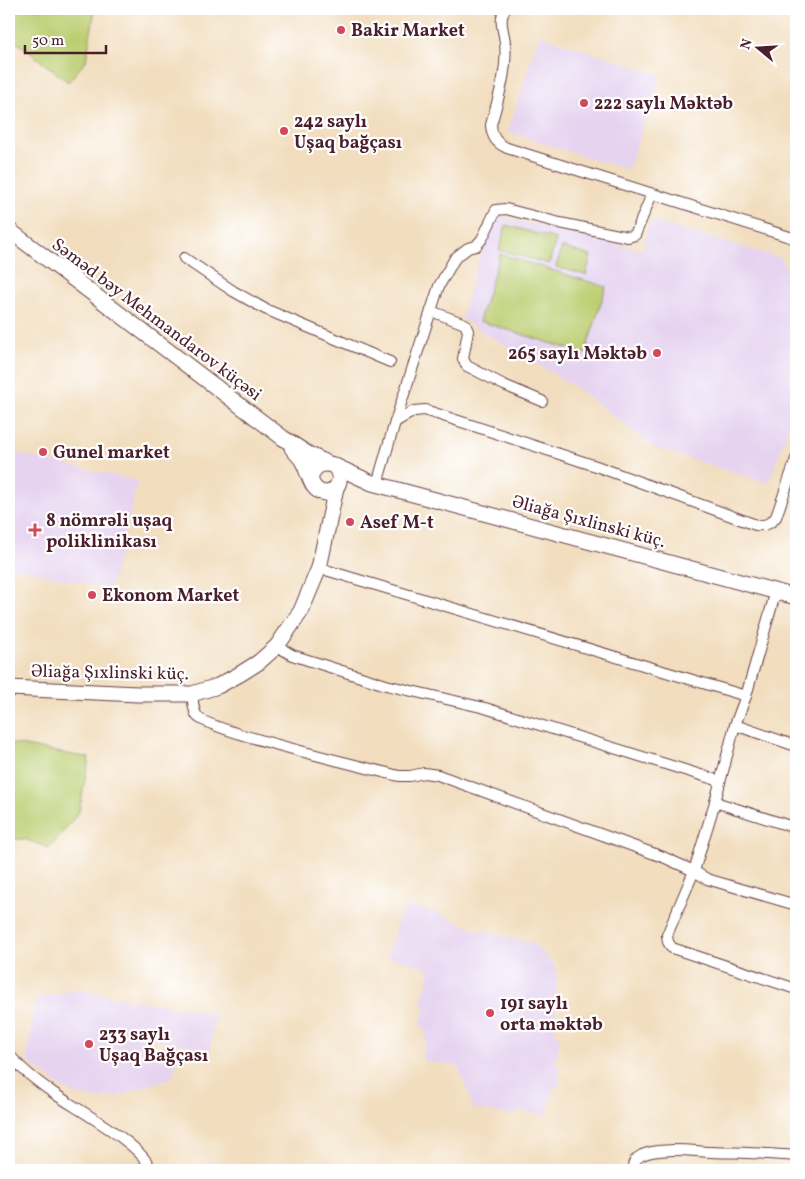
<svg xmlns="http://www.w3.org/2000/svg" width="805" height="1179" font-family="Vollkorn,serif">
  <rect width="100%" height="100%" fill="#fff"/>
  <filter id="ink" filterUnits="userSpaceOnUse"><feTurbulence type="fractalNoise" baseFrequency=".02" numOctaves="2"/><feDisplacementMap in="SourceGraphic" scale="10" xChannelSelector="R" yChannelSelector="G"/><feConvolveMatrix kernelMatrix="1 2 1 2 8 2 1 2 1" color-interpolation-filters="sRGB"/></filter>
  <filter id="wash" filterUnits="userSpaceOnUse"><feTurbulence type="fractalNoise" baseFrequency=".0096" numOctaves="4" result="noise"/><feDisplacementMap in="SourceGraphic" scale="20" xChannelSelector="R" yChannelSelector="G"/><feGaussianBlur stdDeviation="1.12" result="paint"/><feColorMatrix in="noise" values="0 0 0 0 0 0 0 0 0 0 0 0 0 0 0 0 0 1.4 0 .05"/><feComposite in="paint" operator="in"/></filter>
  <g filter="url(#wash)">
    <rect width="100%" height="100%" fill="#f2debf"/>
    <g fill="#e5d3f0">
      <path d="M539,35l122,40 -33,95 -120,-38z"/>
      <path d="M498,216l144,34 8,-29 134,38 -2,6 14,4v139l-28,75 -113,-35 -80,-61 -114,-68 16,-54z"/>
      <path d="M9,452l129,29 -28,108 -101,-23z"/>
      <path d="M409,906l23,5 43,18 58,14 20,21 4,9 -2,58 5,7 -5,27 5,1 -1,21h-6l-6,29 -30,-6 -2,6 -41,-7 -16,-43 -35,-5 3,-29 -6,-9 6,-17 -5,-3 8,-27 -1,-5 -3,-5 -38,-9 13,-42 4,-6z"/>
      <path d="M76,990l139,24 -5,35 -61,-10 -2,12 30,4 -4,22 -54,19 -20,3 -20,-3 -16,-8 -36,-27 8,-62z"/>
    </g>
    <g fill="#bbcd70" stroke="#82764e">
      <path d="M9,9h86l-9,52 -18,21 -59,-46z"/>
      <path d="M506,225l50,14 -7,25 -50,-14z"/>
      <path d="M562,247l29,9 -5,19 -30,-8z"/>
      <path d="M500,254l106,33 -21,67 -106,-33z"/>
      <path d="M9,743l80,15 -10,54 -29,36 -26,-9h-15z"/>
    </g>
  </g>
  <g filter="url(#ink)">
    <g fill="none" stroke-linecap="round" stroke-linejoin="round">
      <defs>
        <g id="minor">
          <path d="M505,9c-7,12 -1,21 0,34 3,28 -7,55 -14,82 1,12 5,18 16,23l289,91"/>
          <path d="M184,258l49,33 32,18 125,53"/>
          <path d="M431,311l34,13 3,7 -5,28 4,7 37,19 38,16"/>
          <path d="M395,422l19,-11 11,-1 171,56 160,59c9,1 14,-1 20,-8l20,-58"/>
          <path d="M377,484l18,-62 44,-136 16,-28 13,-10 8,-2 6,-7 14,-29 10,-1 54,14 68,14 7,-2 17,-41"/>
          <path d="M319,568l427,128"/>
          <path d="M776,591l-30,105 -11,29 -20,77 -21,69 -27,64 1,7 4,6 124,41"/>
          <path d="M277,646l15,9 94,30 99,23 235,73"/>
          <path d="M192,694c1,6 1,16 5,22 9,14 175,53 202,60h11l14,-3 14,2 225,82 31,14 13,8 89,26"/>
          <path d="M735,725l61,21"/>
          <path d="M715,802l81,26"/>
          <path d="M9,1054c12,16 30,29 46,40 20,14 92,53 95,76"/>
          <path d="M633,1170c-1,-7 3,-12 9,-15 17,-8 50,-4 69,-3 29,1 57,1 85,4"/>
        </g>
        <g id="secondary">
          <path d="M9,230l274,208 25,16 21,10"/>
          <path d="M292,448c3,4 7,8 10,12 5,8 8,24 14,29 15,13 33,-9 17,-24 -11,-3 -20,1 -22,12"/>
          <path d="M333,465l39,18 424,114"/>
          <path d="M9,688l129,6h54l26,-8 22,-12 19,-12 18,-16 24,-35 18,-43 17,-80"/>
        </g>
      </defs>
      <use href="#minor" stroke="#633c41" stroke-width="12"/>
      <use href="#secondary" stroke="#633c41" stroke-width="17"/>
      <use href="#minor" stroke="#fff" stroke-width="10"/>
      <use href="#secondary" stroke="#fff" stroke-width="15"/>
    </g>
  </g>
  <g fill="#d1495b" stroke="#fff" stroke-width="2">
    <circle cx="341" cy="30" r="5"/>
    <circle cx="584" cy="103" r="5"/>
    <circle cx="284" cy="131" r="5"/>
    <circle cx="657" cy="353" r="5"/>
    <circle cx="43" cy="452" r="5"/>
    <circle cx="350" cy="522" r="5"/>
    <path d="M32.5 522.5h5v5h5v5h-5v5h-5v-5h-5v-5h5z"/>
    <circle cx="92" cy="595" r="5"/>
    <circle cx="490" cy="1013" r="5"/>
    <circle cx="89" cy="1044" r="5"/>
  </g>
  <g text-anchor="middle" stroke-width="4.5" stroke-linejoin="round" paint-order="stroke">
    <g font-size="18" font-weight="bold" fill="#4a1f2b" stroke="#fff" text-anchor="start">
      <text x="351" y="36">Bakir Market</text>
      <text x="594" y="109">222 saylı Məktəb</text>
      <text x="294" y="127">242 saylı<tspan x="294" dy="21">Uşaq bağçası</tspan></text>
      <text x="647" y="359" text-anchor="end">265 saylı Məktəb</text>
      <text x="53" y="458">Gunel market</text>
      <text x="46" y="526">8 nömrəli uşaq<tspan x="46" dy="21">poliklinikası</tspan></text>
      <text x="360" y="528">Asef M-t</text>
      <text x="102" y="601">Ekonom Market</text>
      <text x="500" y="1009">191 saylı<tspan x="500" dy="21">orta məktəb</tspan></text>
      <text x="99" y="1040">233 saylı<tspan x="99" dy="21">Uşaq Bağçası</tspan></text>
    </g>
    <g font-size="18" fill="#4a1f2b" stroke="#fff">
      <text transform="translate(157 319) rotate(37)" y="6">Səməd bəy Mehmandarov küçəsi</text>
      <text transform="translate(589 521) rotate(15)" y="6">Əliağa Şıxlinski küç.</text>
      <text transform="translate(110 672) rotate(1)" y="6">Əliağa Şıxlinski küç.</text>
    </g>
  </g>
  <rect width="805" height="1179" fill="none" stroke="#fff" stroke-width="30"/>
  <g transform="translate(758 48) rotate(288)" stroke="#ffffff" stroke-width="4" paint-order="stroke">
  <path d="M0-4L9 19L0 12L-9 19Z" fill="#4a1f2b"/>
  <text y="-8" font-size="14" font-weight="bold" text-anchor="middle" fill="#4a1f2b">N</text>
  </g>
  <path d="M25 45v8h81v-8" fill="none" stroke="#4a1f2b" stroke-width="2.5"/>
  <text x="32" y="45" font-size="15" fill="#4a1f2b" stroke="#ffffff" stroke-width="4" paint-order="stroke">50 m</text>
</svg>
